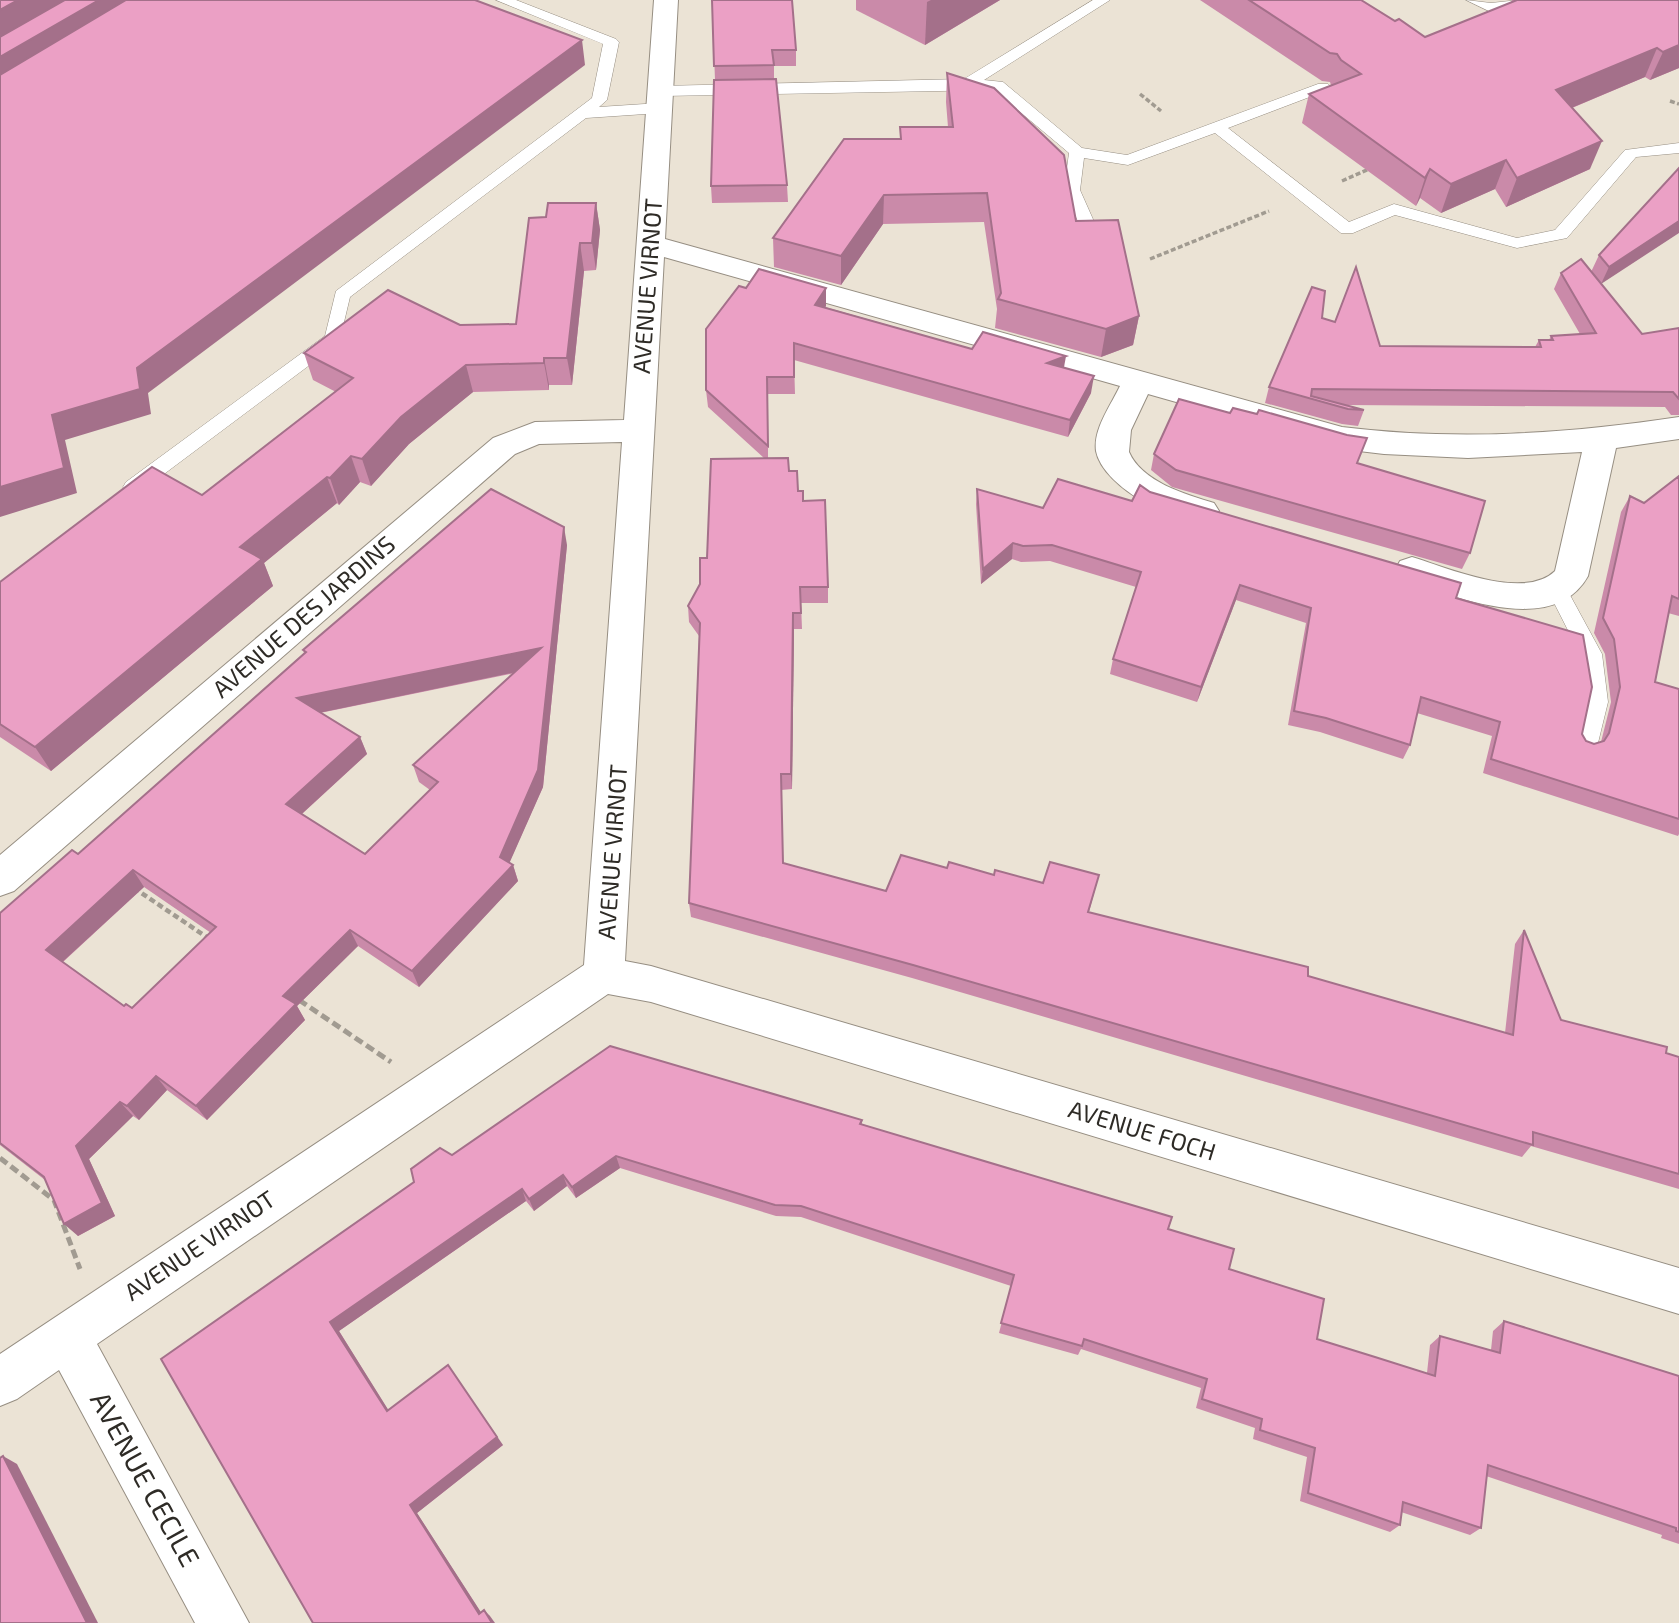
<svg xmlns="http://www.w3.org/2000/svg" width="1679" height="1623" font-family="'Exo 2',sans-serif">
  <rect width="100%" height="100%" fill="#ebe3d5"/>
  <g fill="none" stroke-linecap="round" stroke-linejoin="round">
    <defs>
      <g id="lane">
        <path d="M496,0h20l100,39 3,3 -12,58 -8,7 61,-4 8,5 -8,5 -74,5 -236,179 -11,46 -199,149h-14l-3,-5 3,-5 199,-146 11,-45 256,-193 11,-54z"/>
        <path d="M1093,0h17l-126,80 19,2 79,66 45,7 191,-71h10l3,3 -3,3 -100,38 121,94 45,-18 123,34 38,-8 70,-80 54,-7v10l-43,4 -69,81 -50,10 -122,-33 -42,18h-12l-126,-100 -87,32 -44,-7 -4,32 16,36 -8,5 -8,-5 -16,-36 5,-37 -75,-63 -333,6 -8,-5 8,-5 303,-7z"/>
        <path d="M1466,0l25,3 28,-3 -28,12z"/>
        <path d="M1557,581l7,3 38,70 6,48 -11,45 -3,6 -8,3 -8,-3 -3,-6 11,-45 -6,-48 -33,-65 3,-5z"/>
      </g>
      <path id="street" d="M654,0h24l-13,239 677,188c114,14 224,7 337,-10v22l-63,9 -28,128c-35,63 -136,19 -188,3l-5,-9 5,-9 12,-4c36,11 112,44 143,14l27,-119 -114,6 -84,-4 -42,-5 -194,-55 -17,36 -2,22c13,30 56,42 85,51l5,8 -5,8c-33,10 -111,-31 -118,-68 -3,-22 15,-46 24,-65l-456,-129 -39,704 26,5 1028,302v46l-1028,-312 -43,-8 -511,350 152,279h-54l-136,-253 -42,29 -17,7v-52l584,-389 38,-523 -83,2 -24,10 -501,437 -14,5v-41l493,-417 42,-16 89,-2z"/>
    </defs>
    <use href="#lane" stroke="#968e82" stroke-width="1"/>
    <use href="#street" stroke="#968e82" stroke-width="2"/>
    <g stroke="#a19b91" stroke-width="3.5" stroke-dasharray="5 2.5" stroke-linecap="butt">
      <path d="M1140,94l21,17"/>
      <path d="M1670,101l9,3"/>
      <path d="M1342,181l27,-12"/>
      <path d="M1150,259l119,-48"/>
    </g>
    <path stroke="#a19b91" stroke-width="4.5" stroke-dasharray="6 3.5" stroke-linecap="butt" d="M134,888l77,52"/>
    <g stroke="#a19b91" stroke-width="5" stroke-dasharray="9 4.5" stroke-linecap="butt">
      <path d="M299,1000l92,62"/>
      <path d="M0,1158l54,42 26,69"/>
    </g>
    <use href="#lane" fill="#fff" fill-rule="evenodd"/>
    <use href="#street" fill="#fff" fill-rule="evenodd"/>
  </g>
  <g fill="#ca8aa9" fill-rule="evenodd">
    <path d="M712,0l84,50v16h-22v13l13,106 1,17 -76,1 -1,-17 4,-106z"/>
    <path d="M856,0h144l-75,45 -69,-35z"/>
    <path d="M1200,0h161l34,21 30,16 86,-34 1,-3h167v68l-29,12 -5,-3 -73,31 18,61 -84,38 -11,-18 -54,24 -21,-15 -4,8 -114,-83 7,-29 22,-9 -1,-3 -8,-1z"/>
    <path d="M947,73l129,148 63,95 -6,29 -32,12 -106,-29 2,-19 -13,-87 -101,2 -42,61 -67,-18 -1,-29 127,-99v-12h48l-2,-25z"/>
    <path d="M1679,168l-78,116 41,50 37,-6v87h-8l-6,-8 -321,-2 20,5 -6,16 -16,-2 -77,-21 4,-16 53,-69 58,28 155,1 4,-7h10l2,-4 29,-2 -26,-45 7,-16 30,-1 8,-17z"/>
    <path d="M596,203l4,27 -4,40 -12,1 -12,114h-23v5l-76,2 -64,52 -38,42 -11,-4 -21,23 -2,-2 -73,60 9,23 -222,185 -51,-34v-155l202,-87 134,-103 -23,-12 -9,-27 156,-28 56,-1 30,-107z"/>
    <path d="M746,288h80v18l-1,1 147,42 119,44 -23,44 -274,-77 1,34h-27v64l21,13 14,30 25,86v16h-27l1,26h-8l-2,160 -11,1 2,73 103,28 61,-23 47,7 49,8 56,-8 -10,37 416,121 10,-89 9,-14 37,90 118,37v132l-148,-43 -9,11 -610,-179 -221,-61 -2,-14 10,-267 -10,-14 -1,-16 12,-22 7,-26 57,-100 -56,-51 -2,-17z"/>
    <path d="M1230,413l127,50 113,90 -8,16 -290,-82 -21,-17 3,-16z"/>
    <path d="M1679,476v140l-11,-3 -13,69 24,7v145l-1,2 -195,-63 9,-37 -75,-23 -7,32 -7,14 -83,-27 -32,-7 18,-102 -70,-23 -39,102 -87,-28 3,-15 23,-72 -86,-26 -29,1 -9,-3 -31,25 -5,-80 1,-15 66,19 89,-7 18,-9 306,106 126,136 4,7 8,3 7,-2 10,-40 -6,-48 -11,-21 27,-121 9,-16 14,7z"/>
    <path d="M567,545l-24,242 -34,76 4,2 5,16 -99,106 -61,-41 -61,60 8,14 -98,100 -40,-30 -28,30 -6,-4 -44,43 26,57 -37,20 -33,-56 -45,-35v-232l78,-59 226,-201 -1,-3zM515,673l-102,92 6,17 11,8 -65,64 -63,-40 65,-60 -7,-17 -40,-24zM144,887l67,46 -79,75 -8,-2 -61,-44z"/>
    <path d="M862,1120v4l306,105 61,40 88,70 58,18 52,16 3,-28 10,-9 51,14 2,-19 11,-10 175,55v168l-18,-6 1,-3 -176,-59 -5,52 -11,7 -69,-23 -1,13 -10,7 -90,-31 7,-44 -54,-18 2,-11 -59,-20 5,-20 -120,-39 -3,6 -79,-22 12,-47 -210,-69 -25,-1 -156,-48 -44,30 -9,-12 -33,25 -8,-10 -187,130 49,79 115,35 -86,68 64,100 9,3 -177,7 -152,-264 291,-204z"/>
  </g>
  <g fill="#a4708a">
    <path d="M18,0h54l-72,42v-32z"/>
    <path d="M99,0h53l-152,89v-32z"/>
    <path d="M931,0h69l-75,45 2,-43z"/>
    <path d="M582,40l3,25 -437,328 3,21 -86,26 12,53 -77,24v-30l52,-72 85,-47z"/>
    <path d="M1679,45v23l-29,12 13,-28z"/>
    <path d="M1657,48l-12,29 -100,42 11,-29z"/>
    <path d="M1602,141l-12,28 -84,38 11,-29z"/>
    <path d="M1506,160l-11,29 -54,24 10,-29z"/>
    <path d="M1430,169l-10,29 -4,8 9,-28z"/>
    <path d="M884,195l-1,29 -42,61v-29z"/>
    <path d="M596,203l4,27 -4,40 -4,-27z"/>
    <path d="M1679,221v12l-78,51 8,-17z"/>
    <path d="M580,243l4,28 -12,114 -5,-27z"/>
    <path d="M826,288v18l-11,16v-17z"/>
    <path d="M1139,316l-6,29 -32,12 5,-28z"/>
    <path d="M1066,356l-3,17 -16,-10z"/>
    <path d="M544,358l5,27v5l-5,-27z"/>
    <path d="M466,365l7,27 -64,52 -38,42 -9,-27 39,-42z"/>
    <path d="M1094,376l-3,17 -23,44 2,-17z"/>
    <path d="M351,456l9,26 -21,23 -9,-27z"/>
    <path d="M327,477l10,26 -73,60 9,23 -222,185 -16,-24 205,-200z"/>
    <path d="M564,527l3,18 -24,242 -38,86 -5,-16z"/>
    <path d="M1013,543l-1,16 -31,25 2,-15z"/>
    <path d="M1240,585l-4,15 -39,102 4,-15z"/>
    <path d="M793,613l1,16 -2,160 -1,-15z"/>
    <path d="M541,648l4,18 -241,50 -7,-18z"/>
    <path d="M360,737l7,17 -73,67 -8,-17z"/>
    <path d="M513,865l5,16 -99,106 -7,-16z"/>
    <path d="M133,870l11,17 -85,78 -13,-15z"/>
    <path d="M350,930l8,16 -61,60 8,14 -98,100 -11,-14 87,-110z"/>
    <path d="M156,1076l11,14 -28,30 -12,-14z"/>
    <path d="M120,1102l13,14 -44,43 26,57 -37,20 -14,-12 12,-78z"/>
    <path d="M616,1156l4,12 -44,30 -4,-11z"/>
    <path d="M563,1175l4,11 -33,25 -5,-12z"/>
    <path d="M522,1189l4,12 -187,130 55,88 -7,-8 -57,-89z"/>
    <path d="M448,1365l55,80 -86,68 69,107 -7,-6 -69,-109z"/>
    <path d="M3,1456l14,8 81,159h-11z"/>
    <path d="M484,1610l6,6 5,7h-3z"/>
  </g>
  <g fill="#eba0c5" stroke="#a4708a" stroke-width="2" fill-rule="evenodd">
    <path d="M0,0h18l-18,10z"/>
    <path d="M65,0h34l-99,57v-20z"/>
    <path d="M126,0h349l107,40 -445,328 3,21 -88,26 12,53 -64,19v-412z"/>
    <path d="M712,0h80l4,50h-24l2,15 -60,1z"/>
    <path d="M1249,0h112l34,21 4,-2 26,18 92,-37h162v45l-16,7 -6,-4 -101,42 46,51 -85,37 -11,-18 -55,24 -21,-15 -5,9 -116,-84 52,-20 -20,-14 -4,-6 -7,-1z"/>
    <path d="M947,73l47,15 70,67 12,66 42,-1 21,96 -33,13 -108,-30 3,-6 -14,-100 -103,2 -43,61 -68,-18 71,-99h57l-1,-12h53z"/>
    <path d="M776,79l11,106 -76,1 3,-106z"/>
    <path d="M1679,168v53l-70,46 -10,-12z"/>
    <path d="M548,203h48l-4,40h-12l-13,115h-23v5l-78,2 -65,52 -39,42 -11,-3 -21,22 -3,-1 -87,70 22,12 -227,188 -35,-23v-142l152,-115 50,28 151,-117 -49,-25 84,-63 72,35 56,-1 13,-106 17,-1z"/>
    <path d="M1581,259l61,75 37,-6v71l-6,-7 -361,-3 -1,7 53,14 -16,-1 -79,-22 43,-100 13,4 -3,27 13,4 21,-55 24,79 161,1 -2,-7h14l-2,-4 45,-3 -35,-60z"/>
    <path d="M759,269l67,19 -11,17 157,44 11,-17 83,24 -19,7 47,13 -24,44 -276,-77v34h-27l1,69 -62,-56v-61l33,-43 7,2z"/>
    <path d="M1179,399l51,14 3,-5 24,6 2,-4 88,25 20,3 -10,25 128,38 -15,52 -294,-83 -22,-16z"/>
    <path d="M788,458l1,13h8l1,20h5v10l22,-1 3,87h-28l1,26h-8l-2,161h-10l2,89 103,28 15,-36 46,13 2,-6 45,13 1,-5 48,13 7,-21 49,13 -11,37 220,55v9l205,59 11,-105 37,90 106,27 -1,6 13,4v117l-146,-42v13l-620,-180 -224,-62 11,-280 -12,-17 12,-22v-26h7l4,-99z"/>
    <path d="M1679,476v123l-7,-3 -17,86 24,7v130l-188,-60 9,-37 -79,-25 -11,48 -84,-27 -32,-7 17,-103 -71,-23 -39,102 -88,-28 28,-87 -89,-27 -29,1 -10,-3 -30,26 -6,-80 66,19 15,-29 74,22 8,-16 10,7 311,91 -5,15 127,37 9,52 -10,47 4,7 8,3 10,-3 5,-8 11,-46 -6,-48 -11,-21 27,-122 14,7z"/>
    <path d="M491,489l73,38 -26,243 -38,87 13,8 -101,106 -62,-41 -67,66 13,8 -100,102 -40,-30 -29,30 -7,-4 -44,44 26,57 -38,21 -20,-47 -44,-34v-230l72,-63 6,4 228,-202 -3,-2zM541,648l-128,117 25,17 -73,72 -79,-50 74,-67 -63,-39zM133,870l83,57 -84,81 -6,-4 -2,2 -78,-56z"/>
    <path d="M610,1046l252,74 -2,4 312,93 -4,12 66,20 -5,20 95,30 -7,40 58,18 60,19 5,-40 60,17 4,-32 175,55v156l-3,-1v-3l-188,-63 -7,63 -78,-26 -3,23 -92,-32 7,-45 -55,-18 2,-11 -60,-20 5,-20 -123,-40 -2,7 -81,-23 13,-48 -213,-69 -26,-1 -159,-49 -44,31 -9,-12 -34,24 -7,-10 -192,133 57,89 61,-46 49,72 -87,68 69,109 5,-4 8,13h-179l-152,-264 253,-177 -3,-13 29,-21 12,7z"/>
    <path d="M3,1456l84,167h-87v-165z"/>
  </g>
  <g text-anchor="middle" stroke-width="5" stroke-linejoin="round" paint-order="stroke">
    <g font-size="24" fill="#2e2b26" stroke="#fff">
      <text transform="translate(648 286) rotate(-86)" y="8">AVENUE VIRNOT</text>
      <text transform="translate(304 617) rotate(-41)" y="8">AVENUE DES JARDINS</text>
      <text transform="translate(613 852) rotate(-86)" y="8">AVENUE VIRNOT</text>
      <text transform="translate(1142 1131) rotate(17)" y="8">AVENUE FOCH</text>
      <text transform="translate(200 1246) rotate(-34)" y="8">AVENUE VIRNOT</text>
    </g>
    <g font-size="28" fill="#2e2b26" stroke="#fff">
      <text transform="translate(145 1479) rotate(61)" y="10">AVENUE CECILE</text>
    </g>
  </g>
</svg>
